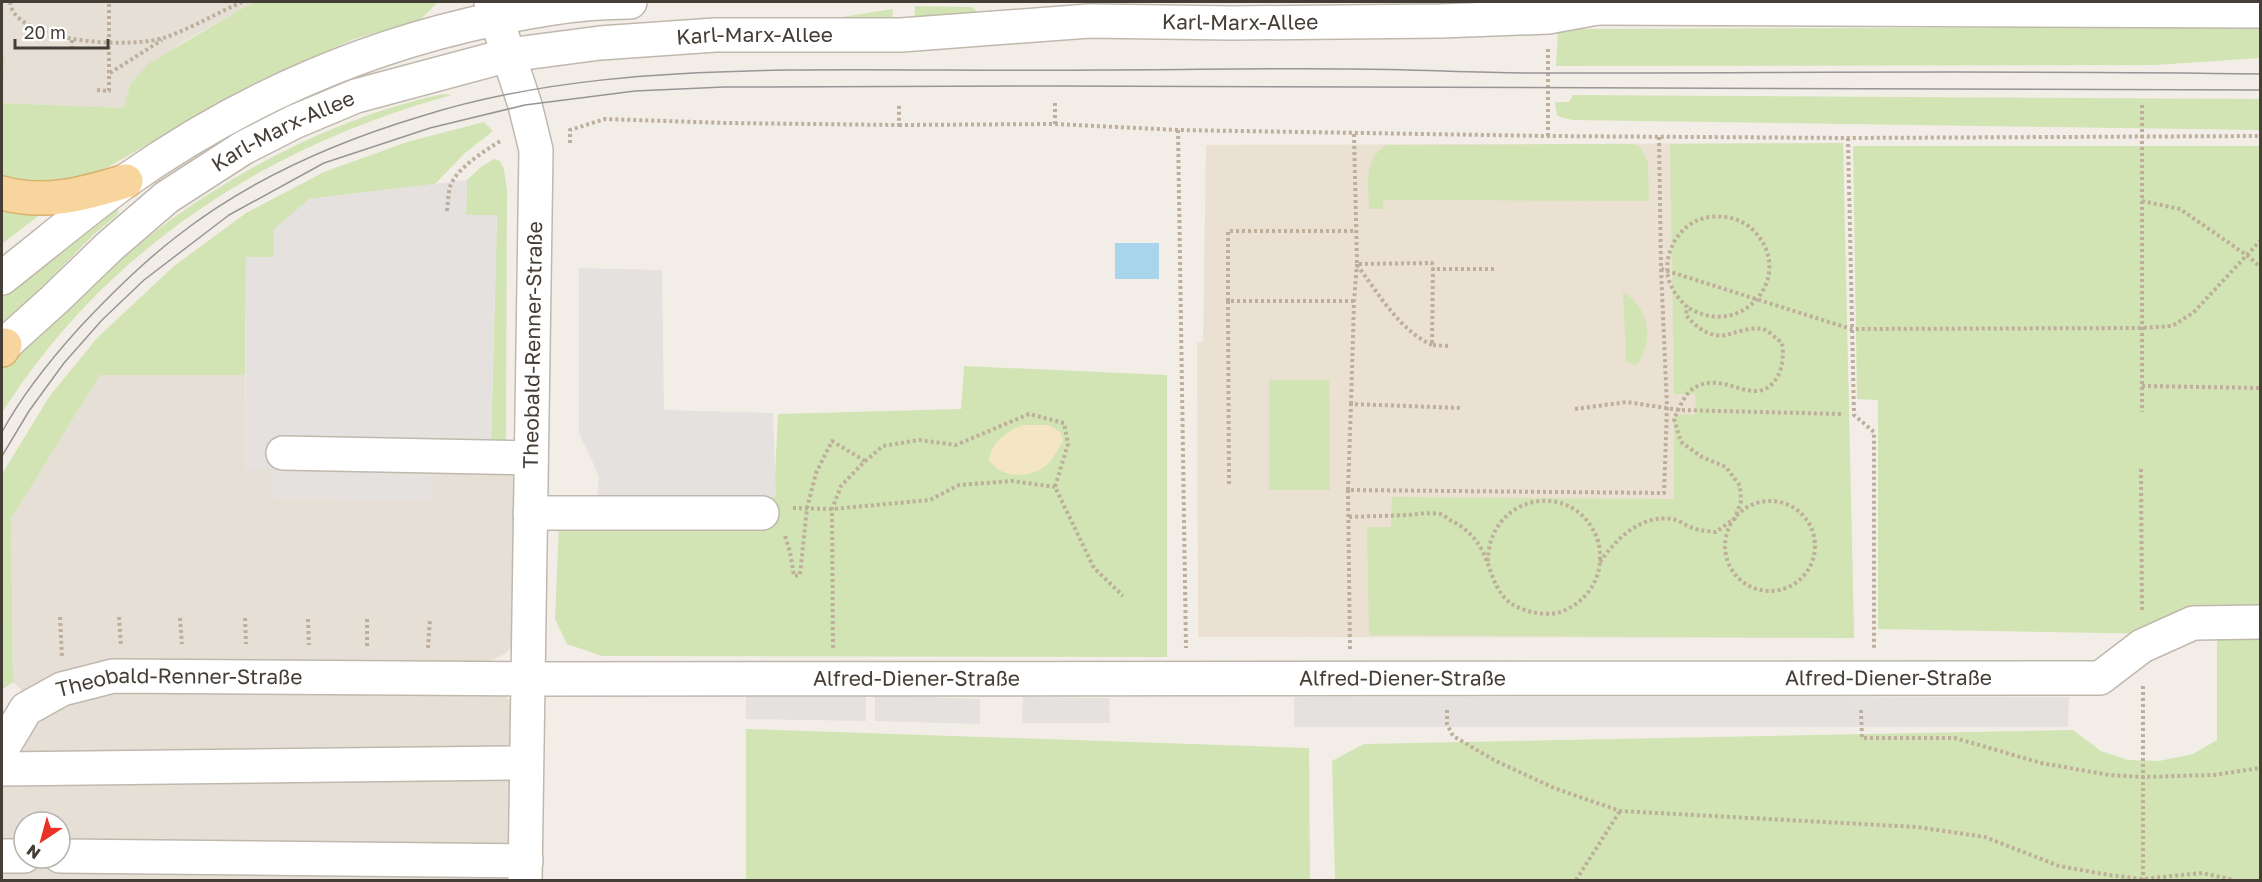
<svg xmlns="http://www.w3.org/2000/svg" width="2262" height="882" font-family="'Golos Text',sans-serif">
  <rect width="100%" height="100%" fill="#f2eee7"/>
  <g fill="#e6dfd6" fill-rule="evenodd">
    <path d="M2,2h251l-75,43 -48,40 -6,23 -121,-5 2,-46 -3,-1z"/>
    <path d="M100,375h145v94l26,1v28l161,2v-28l86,2 -3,168 -10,12 -18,8 -8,1 -360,-1 -26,1 -27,8 -40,23 -13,-12 -2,-163z"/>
    <path d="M109,690l393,3 11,10 3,177h-514v-103l27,-46 18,-16 19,-11zM24,822h36v36h-36z"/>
  </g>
  <path fill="#eae1d2" d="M1843,143l11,495 -656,-1 -1,-295h6l3,-197z"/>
  <g fill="#d2e4b3">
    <path d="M253,2h185l-18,18 -66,19 -100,44 -158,91 -35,7 -47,-1 -12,-3v-121h3l-2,47 121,5 6,-23 18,-21z"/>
    <path d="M915,6l57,1 4,4 -4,4 -58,11z"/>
    <path d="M893,9l-2,19 -68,-8z"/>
    <path d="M2260,27v31l-105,7 -599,1 2,-37z"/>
    <path d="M443,94l9,1c-186,51 -346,154 -450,318v-41l5,-10c53,-49 106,-101 165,-143 81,-58 174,-104 271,-125z"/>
    <path d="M1573,95l687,4v31l-688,-10 -15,-4 -2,-14h14z"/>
    <path d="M484,122l9,9 -28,22 -30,31 -126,15 -36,59 -27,-1 -1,118h-145l-89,144 2,163 -11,8v-216l47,-77 48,-59 77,-72 72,-53 78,-41 83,-30z"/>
    <path d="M1843,143l11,495 -485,-3 -2,-108h24l1,-30 282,2v-84l22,-1 -1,-20h-21l-4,-250z"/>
    <path d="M1632,144l7,2 9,16 1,39 -266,-1v9h-14c0,-25 -7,-47 17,-64z"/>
    <path d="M1853,146h407v734h-925l-3,-119 32,-17 709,-14 28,21 27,9 31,1 34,-7 24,-14v-105l-339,-6v-229l-21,-1z"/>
    <path d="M494,159l6,2 4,9 3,20 -1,255h-15l6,-229 -31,-1 1,-35 14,-13z"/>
    <path d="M2,206l40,7 -40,31z"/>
    <path d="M117,208l2,2 -2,5 -23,19 -92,94v-40z"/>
    <path d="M1623,291c27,20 32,48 13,75l-10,-5z"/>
    <path d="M964,366l203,9v282l-565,-1 -35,-12 -12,-25 5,-118 214,-5 4,-82 183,-5z"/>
    <path d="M1269,380h60l1,110h-61z"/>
    <path d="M746,729l563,19 1,132h-564z"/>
  </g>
  <path fill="#f4e6c5" d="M1023,425h25l12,7 3,8c-5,10 -10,20 -19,27 -17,12 -44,11 -55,-7 4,-20 16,-27 34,-35z"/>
  <g fill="#e4e1df">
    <path d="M467,180l-1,35h31l-7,259 -58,-2v29l-161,-3v-28h-26l1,-213h27l1,-28 35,-30z"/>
    <path d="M579,268l83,2 2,140 109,3 3,84 -179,3 2,-24 -20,-43z"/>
    <path d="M746,693l120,3v25l-120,-2z"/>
    <path d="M875,695l105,4v25l-105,-3z"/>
    <path d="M1023,697l86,1 1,25h-88z"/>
    <path d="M1294,697h775l-1,30h-774z"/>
  </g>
  <rect fill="#a8d5eb" x="1115" y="243" width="44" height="36"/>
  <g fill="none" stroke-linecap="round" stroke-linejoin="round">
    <defs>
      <g id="minor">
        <path d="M491,2l34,103 11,45 -11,730"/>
        <path d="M1575,7l22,1 663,3"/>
        <path d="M2,278c41,-32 82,-67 125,-98 104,-73 218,-126 341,-155 54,-13 107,-23 162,-23"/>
        <path id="s1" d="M2,347l52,-47 56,-54 57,-49 76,-49 51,-26 62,-26 153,-41 91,-12 115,-8h186l188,-14 143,2 209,-2 107,-4 49,-9"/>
        <path d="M283,453l248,5"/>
        <path d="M530,513h232"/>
        <path id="s2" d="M2,749l24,-40 36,-20 51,-13 415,3 1572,-1 42,-32 51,-23 67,-1"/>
        <path d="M2,769l508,-6"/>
        <path d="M2,856h22"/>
        <path d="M60,856l466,5"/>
      </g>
      <g id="major">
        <path d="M2,193c43,12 82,1 124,-12"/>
        <path d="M2,350l3,-5"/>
      </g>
    </defs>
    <use href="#minor" stroke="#c0b8ad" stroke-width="36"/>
    <use href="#major" stroke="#dbb06d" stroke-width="36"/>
    <g stroke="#beaf9d" stroke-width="4" stroke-dasharray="3 3" stroke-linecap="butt">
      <path d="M10,2c1,4 2,9 5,12 23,29 119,35 151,23 26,-9 51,-24 76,-35"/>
      <path d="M72,49v-10"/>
      <path d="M110,73l52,-33"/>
      <path d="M97,90l12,1v-89"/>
      <path d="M2142,105v307"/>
      <path d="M1055,124v-22"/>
      <path d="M899,125l156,-1 123,6 370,6 300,2 412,-2"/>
      <path d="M1178,130l8,518"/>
      <path d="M1354,134l3,130 75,-1 1,6"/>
      <path d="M1548,136v-89"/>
      <path d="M1659,137l2,132 190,60 291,-1 30,-2 21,-13 67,-72"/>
      <path d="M1848,138l6,277 20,17v216"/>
      <path d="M570,143v-13l35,-11 121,4 173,2v-21"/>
      <path d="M2142,201l38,8 68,47 12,11"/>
      <path d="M447,211c1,-8 1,-16 3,-24 5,-18 36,-37 52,-47"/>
      <path d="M1357,265c22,29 42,65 75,80"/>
      <path d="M1228,301l1,185"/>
      <path d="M1354,301h-126v-70h128"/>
      <path d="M1448,346l-16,-1 1,-76h64"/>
      <path d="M2142,386l118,2"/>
      <path d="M1351,404l3,-103 3,-37"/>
      <path d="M1575,409l52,-7 52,8 163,4"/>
      <path d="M2141,469l1,143"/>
      <path d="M1348,490l3,-86 111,4"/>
      <circle cx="1770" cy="546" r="45"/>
      <path d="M793,508l39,1 98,-9 29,-15 53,-4 43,6"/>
      <path d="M1349,517c20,-1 39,-1 59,-2 9,-1 23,-3 32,-1 4,1 8,5 12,7 10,5 20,13 27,24 17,28 12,58 53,67 10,2 22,3 31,-1 17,-7 28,-19 34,-35 4,-11 4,-24 1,-35 -22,-65 -113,-47 -110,24"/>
      <path d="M785,536l5,16 4,24 6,-1 7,-67 9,-35 16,-32 33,20"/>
      <path d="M1600,562c15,-22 41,-48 72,-43 7,1 14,7 21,9 7,3 16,3 23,4l19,-14 6,-17 -1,-15 -14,-19 -24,-10 -21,-15 -7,-23c5,-10 10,-25 20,-31 31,-19 61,22 82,-9 7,-10 8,-25 6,-36 -5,-4 -13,-12 -19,-14 -11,-2 -23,2 -33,5 -17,6 -34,-6 -44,-19l1,-8c-7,-7 -14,-15 -18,-26 -8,-28 12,-61 41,-64 16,-2 31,2 42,12 47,45 -10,113 -65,78"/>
      <path d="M60,617l2,41"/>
      <path d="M119,617l2,29"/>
      <path d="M180,618l2,26"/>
      <path d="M245,618l1,26"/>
      <path d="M308,619l1,26"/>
      <path d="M367,619v29"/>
      <path d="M428,648l2,-29"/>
      <path d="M833,648l-1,-139 9,-23 21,-22 21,-18 36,-6 37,5 73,-31 35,9 4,21 -13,43 39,81 29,28"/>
      <path d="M1350,649l-2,-159 316,3 3,-86 -6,-138"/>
      <path d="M2143,686v193"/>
      <path d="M1447,710v14l6,12 41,24 60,28 66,23 297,16 68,10 74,29 50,9 34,4 59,-6 32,7"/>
      <path d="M1861,710l1,28h93l86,25 68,12 34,2 71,-2 46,-7"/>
      <path d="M1576,880l44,-69"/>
    </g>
    <use href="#minor" stroke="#fff" stroke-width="33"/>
    <use href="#major" stroke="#f7d59c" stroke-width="33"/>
    <g stroke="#969696" stroke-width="1.5">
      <path d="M2,432c21,-39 49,-73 78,-105 30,-32 61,-63 96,-90 72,-57 159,-95 246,-121 118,-37 243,-44 366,-46 104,-1 208,1 312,0 83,0 167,-2 251,-1 68,0 136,5 203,4 236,0 471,-3 706,1"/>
      <path d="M2,456l27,-45 35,-48 38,-43 42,-40 85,-65 95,-52 106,-35 95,-23 110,-14 89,-4 331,-1 1205,4"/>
    </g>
  </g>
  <g text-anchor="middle" stroke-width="4.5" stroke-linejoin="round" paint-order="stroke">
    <g font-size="21" fill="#453e37" stroke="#fff">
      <text dy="7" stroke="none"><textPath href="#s1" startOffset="1329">Karl-Marx-Allee</textPath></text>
      <text dy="7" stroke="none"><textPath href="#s1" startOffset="843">Karl-Marx-Allee</textPath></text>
      <text dy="7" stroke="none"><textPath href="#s1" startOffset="357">Karl-Marx-Allee</textPath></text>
      <text transform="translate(533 345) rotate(-89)" y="7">Theobald-Renner-Straße</text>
      <text dy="7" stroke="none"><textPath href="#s2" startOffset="1430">Alfred-Diener-Straße</textPath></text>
      <text dy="7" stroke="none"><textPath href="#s2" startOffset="944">Alfred-Diener-Straße</textPath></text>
      <text dy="7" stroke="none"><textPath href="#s2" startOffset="1916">Alfred-Diener-Straße</textPath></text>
      <text dy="7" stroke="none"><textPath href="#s2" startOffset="206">Theobald-Renner-Straße</textPath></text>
    </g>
  </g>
  <rect width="2262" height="882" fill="none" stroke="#453e37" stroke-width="6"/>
  <g transform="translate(42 840) rotate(216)"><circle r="28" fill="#ffffff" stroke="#b5b2af" stroke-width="1.5"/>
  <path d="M0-4.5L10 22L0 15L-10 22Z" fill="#ea3326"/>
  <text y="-9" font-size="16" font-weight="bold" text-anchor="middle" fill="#453e37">N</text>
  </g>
  <path d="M15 39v9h93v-9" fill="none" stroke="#453e37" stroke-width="3"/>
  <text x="24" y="39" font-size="18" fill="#453e37" stroke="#ffffff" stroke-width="4.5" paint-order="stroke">20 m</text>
</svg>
